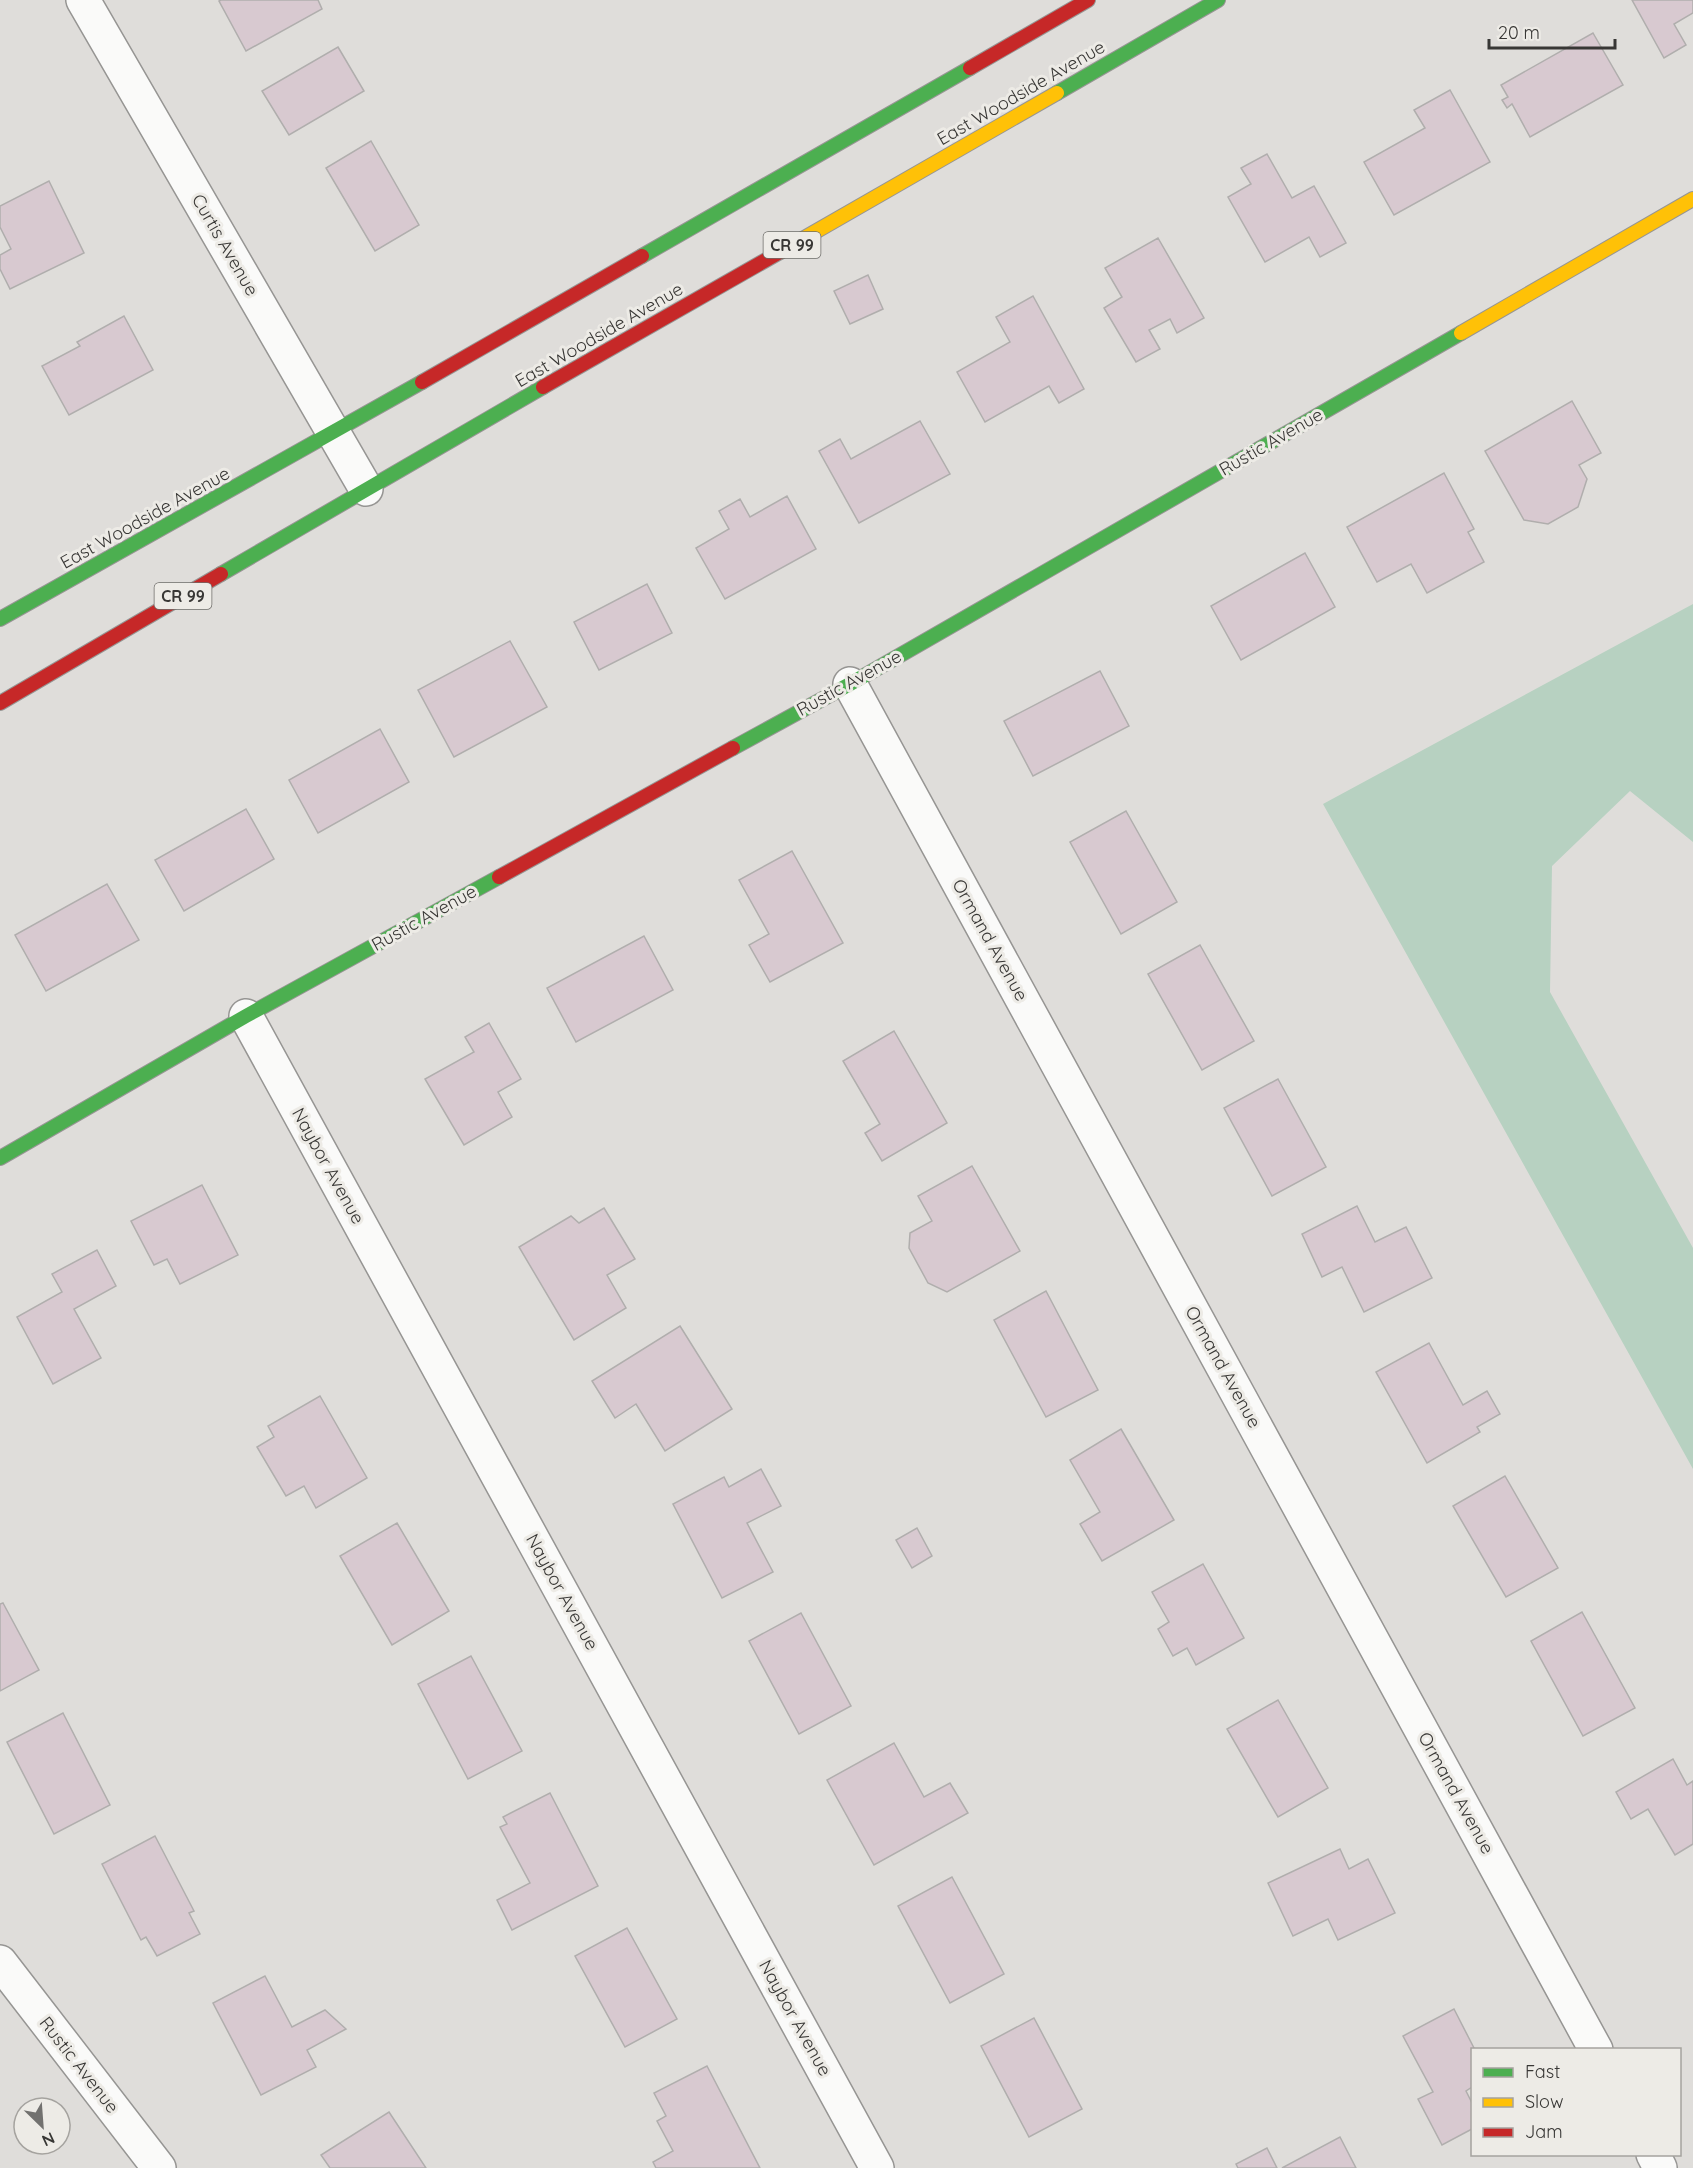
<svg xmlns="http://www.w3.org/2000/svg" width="1693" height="2168" font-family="Quicksand,sans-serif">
  <rect width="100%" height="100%" fill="#dfddda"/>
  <path fill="#b7d1c1" d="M1693,604v238l-63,-51 -78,75 -2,126 143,256v221l-370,-665z"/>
  <g fill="#d8c9d0" stroke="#b0aead" stroke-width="1.5">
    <path d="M221,0h97l4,9 -76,42 -27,-50z"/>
    <path d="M1632,0h61v13l-19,11 12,21 -22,13z"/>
    <path d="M1593,33l30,52 -93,52 -18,-33 -5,4 -5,-8 6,-3 -7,-12z"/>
    <path d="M338,47l26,44 -75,44 -27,-44z"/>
    <path d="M1450,90l40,72 -96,53 -30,-53 61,-34 -11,-18z"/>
    <path d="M371,141l48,84 -44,26 -49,-83z"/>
    <path d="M1267,154l25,44 22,-12 32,57 -26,14 -11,-20 -44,25 -37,-65 23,-13 -10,-16z"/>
    <path d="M49,181l35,72 -74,36 -10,-20v-14l11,-6 -11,-22v-21z"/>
    <path d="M1158,238l46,80 -27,15 -7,-14 -21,11 11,19 -24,13 -32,-54 18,-11 -17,-29z"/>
    <path d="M868,275l15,34 -33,15 -16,-33z"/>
    <path d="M1033,296l51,93 -25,14 -10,-17 -64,36 -28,-50 53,-30 -14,-25z"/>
    <path d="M124,316l29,54 -84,45 -27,-49 38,-20 -3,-4z"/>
    <path d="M1572,401l29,52 -22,12 8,14 -9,28 -30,17 -24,-4 -39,-69z"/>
    <path d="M920,421l30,53 -91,49 -40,-72 21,-12 11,20z"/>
    <path d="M1444,473l30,56 -6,3 16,30 -57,31 -16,-29 -34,18 -30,-55z"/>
    <path d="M787,496l29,53 -91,50 -29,-51 33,-19 -10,-18 21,-12 10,18z"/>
    <path d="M1305,553l30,54 -94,53 -30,-54z"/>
    <path d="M647,584l25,49 -73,37 -25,-48z"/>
    <path d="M510,641l37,66 -93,50 -36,-67z"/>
    <path d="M1100,671l29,55 -96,50 -29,-55z"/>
    <path d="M380,729l29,53 -91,51 -29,-53z"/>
    <path d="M246,809l28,50 -90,52 -29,-51z"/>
    <path d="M1126,811l51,91 -56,32 -51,-92z"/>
    <path d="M792,851l51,92 -73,39 -21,-37 20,-11 -30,-54z"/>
    <path d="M107,884l32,56 -93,51 -31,-56z"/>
    <path d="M644,936l29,54 -97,52 -29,-54z"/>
    <path d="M1200,945l54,96 -52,29 -54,-96z"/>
    <path d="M489,1023l32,56 -23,13 14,25 -48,28 -39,-66 49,-27 -9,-15z"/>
    <path d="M894,1031l53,92 -65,38 -17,-28 15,-9 -37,-63z"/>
    <path d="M1278,1079l48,88 -54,29 -48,-88z"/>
    <path d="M972,1166l48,85 -73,41 -19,-9 -19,-35 1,-15 22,-12 -14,-25z"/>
    <path d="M202,1185l36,70 -58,29 -13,-25 -13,6 -23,-44z"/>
    <path d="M1357,1206l18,36 31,-15 26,51 -68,34 -22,-45 -20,10 -20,-43z"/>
    <path d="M604,1208l31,51 -28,16 19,33 -52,32 -55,-93 52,-31 8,7z"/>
    <path d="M97,1250l19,36 -42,23 27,49 -48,26 -36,-67 45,-25 -10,-18z"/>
    <path d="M1046,1291l52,99 -52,27 -52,-97z"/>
    <path d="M680,1326l52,83 -67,42 -29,-47 -21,14 -23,-37z"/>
    <path d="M1429,1343l34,62 24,-14 13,23 -23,13 3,5 -53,31 -51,-91z"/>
    <path d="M320,1396l47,82 -51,30 -12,-22 -18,10 -29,-49 17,-10 -6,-11z"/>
    <path d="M1121,1429l53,91 -72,41 -22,-37 20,-12 -30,-52z"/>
    <path d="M761,1469l20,37 -34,17 26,49 -51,26 -49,-94 51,-27 5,10z"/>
    <path d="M1505,1476l53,92 -52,29 -53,-91z"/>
    <path d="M397,1523l52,88 -57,34 -52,-89z"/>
    <path d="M917,1528l15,28 -20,12 -16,-28z"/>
    <path d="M1203,1564l41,74 -48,27 -9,-17 -14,8 -15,-27 11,-7 -17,-30z"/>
    <path d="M3,1603l36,67 -39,21v-87z"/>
    <path d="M1582,1612l53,96 -52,28 -52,-95z"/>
    <path d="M801,1613l50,93 -52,28 -50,-93z"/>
    <path d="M471,1656l51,95 -54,28 -50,-95z"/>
    <path d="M1278,1700l50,88 -50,29 -51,-88z"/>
    <path d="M63,1713l47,92 -56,29 -47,-92z"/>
    <path d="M894,1743l30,54 26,-14 18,30 -94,52 -47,-85z"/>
    <path d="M1673,1759l14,26 6,-4v63l-18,11 -27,-46 -17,10 -15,-27z"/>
    <path d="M550,1793l48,93 -86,44 -15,-30 33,-17 -30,-56 7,-3 -4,-7z"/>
    <path d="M155,1836l39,75 -5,2 11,21 -43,22 -11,-19 -5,3 -39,-76z"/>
    <path d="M1340,1849l9,20 19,-10 27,54 -57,27 -10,-21 -35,17 -25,-53z"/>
    <path d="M952,1877l52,97 -54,29 -52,-97z"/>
    <path d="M627,1928l50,91 -52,28 -50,-91z"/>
    <path d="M265,1976l27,51 33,-17 21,19 -39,21 9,17 -55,28 -48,-92z"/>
    <path d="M1454,2009l21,41h-3v37l-6,4 6,12v26l-30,16 -24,-46 15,-7 -30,-56z"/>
    <path d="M1034,2018l48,91 -53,28 -48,-91z"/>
    <path d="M707,2066l53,102h-104l-3,-6 20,-11 -16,-30 9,-5 -12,-23z"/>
    <path d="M389,2112l37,56h-96l-9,-13z"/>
    <path d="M1340,2137l16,31h-74z"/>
    <path d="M1267,2148l10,20h-39l-2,-4z"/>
  </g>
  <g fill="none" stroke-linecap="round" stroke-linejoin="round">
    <defs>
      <g id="street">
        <path d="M83,0l283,489"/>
        <path d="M850,684l746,1366"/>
        <path d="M246,1016l631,1152"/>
        <path d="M0,1962l159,206"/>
        <path d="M1653,2154l7,14"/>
      </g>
      <g id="fast">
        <path d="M1057,93l161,-93"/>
        <path d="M642,256l328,-188"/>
        <path d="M221,574l322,-187"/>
        <path d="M0,619l422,-237"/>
        <path d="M733,748l117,-64 611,-351"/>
        <path d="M0,1158l246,-142 253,-139"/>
      </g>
      <g id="slow">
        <path d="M780,252l277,-159"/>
        <path d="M1461,333l232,-134"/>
      </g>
      <g id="jam">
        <path d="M970,68l118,-68"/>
        <path d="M422,382l220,-126"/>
        <path d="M543,387l237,-135"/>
        <path d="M0,703l221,-129"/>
        <path d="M499,877l234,-129"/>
      </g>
    </defs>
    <use href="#street" stroke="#969593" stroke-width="36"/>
    <use href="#fast" stroke="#969593" stroke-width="16"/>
    <use href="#slow" stroke="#969593" stroke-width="16"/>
    <use href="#jam" stroke="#969593" stroke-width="16"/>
    <use href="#street" stroke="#fafaf9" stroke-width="33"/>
    <use href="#fast" stroke="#4caf50" stroke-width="14"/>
    <use href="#slow" stroke="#ffc107" stroke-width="14"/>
    <use href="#jam" stroke="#c62828" stroke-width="14"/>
  </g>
  <g text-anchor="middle" stroke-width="6" stroke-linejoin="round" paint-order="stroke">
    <g fill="#edebe6" stroke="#6e6d6a" stroke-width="1.5">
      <rect x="763.5" y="232" width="57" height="26" rx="4.5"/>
      <rect x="154.5" y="583" width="57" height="26" rx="4.5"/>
    </g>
    <g font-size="16" font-weight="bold" fill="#383735">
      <text x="792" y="251">CR 99</text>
      <text x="183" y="602">CR 99</text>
    </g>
    <g font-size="18" fill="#383735" stroke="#edebe6">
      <text transform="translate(1021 93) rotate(-30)" y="6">East Woodside Avenue</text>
      <text transform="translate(225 245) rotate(60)" y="6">Curtis Avenue</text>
      <text transform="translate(599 335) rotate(-30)" y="6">East Woodside Avenue</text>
      <text transform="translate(1271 442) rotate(-30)" y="6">Rustic Avenue</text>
      <text transform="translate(145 518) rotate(-29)" y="6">East Woodside Avenue</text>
      <text transform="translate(849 683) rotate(-29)" y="6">Rustic Avenue</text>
      <text transform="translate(424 918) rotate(-29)" y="6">Rustic Avenue</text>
      <text transform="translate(990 940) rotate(61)" y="6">Ormand Avenue</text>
      <text transform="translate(328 1166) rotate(61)" y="6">Naybor Avenue</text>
      <text transform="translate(1223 1367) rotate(61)" y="6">Ormand Avenue</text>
      <text transform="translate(562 1592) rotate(61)" y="6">Naybor Avenue</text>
      <text transform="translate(1456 1793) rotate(61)" y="6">Ormand Avenue</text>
      <text transform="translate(795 2018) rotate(61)" y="6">Naybor Avenue</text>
      <text transform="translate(79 2065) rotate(52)" y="6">Rustic Avenue</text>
    </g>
  </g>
  <rect x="1471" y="2048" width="210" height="108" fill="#edebe6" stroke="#a5a39f" stroke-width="1.5"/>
  <rect x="1483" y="2068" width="30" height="9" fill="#4caf50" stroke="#a5a39f" stroke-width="1.5"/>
  <text x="1525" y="2078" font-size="18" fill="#383735">Fast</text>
  <rect x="1483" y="2098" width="30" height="9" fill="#ffc107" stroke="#a5a39f" stroke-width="1.5"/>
  <text x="1525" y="2108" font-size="18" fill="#383735">Slow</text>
  <rect x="1483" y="2128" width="30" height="9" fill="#c62828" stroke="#a5a39f" stroke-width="1.5"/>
  <text x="1525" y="2138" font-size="18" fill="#383735">Jam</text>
  <g transform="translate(42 2126) rotate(155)"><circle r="28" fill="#edebe6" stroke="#a5a39f" stroke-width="1.5"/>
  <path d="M0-4.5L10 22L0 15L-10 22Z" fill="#72716f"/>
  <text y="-9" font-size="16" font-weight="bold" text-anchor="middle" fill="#383735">N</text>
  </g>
  <path d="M1489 39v9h126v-9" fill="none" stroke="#383735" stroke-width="3"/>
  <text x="1498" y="39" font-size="18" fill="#383735" stroke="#edebe6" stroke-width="4.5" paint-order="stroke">20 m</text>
</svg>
